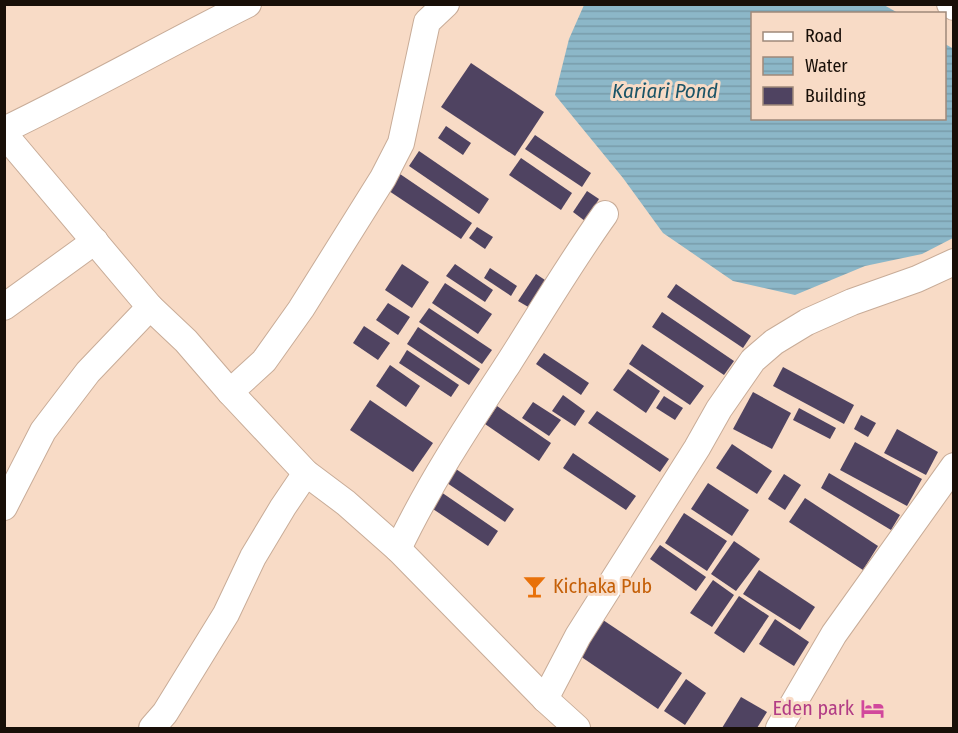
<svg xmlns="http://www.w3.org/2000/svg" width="958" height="733" font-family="'Fira Sans Condensed',sans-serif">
  <defs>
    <pattern id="water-rules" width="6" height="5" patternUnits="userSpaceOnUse" patternTransform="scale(1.5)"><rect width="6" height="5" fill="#8cb7c8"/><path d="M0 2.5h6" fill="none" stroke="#789caa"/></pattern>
  </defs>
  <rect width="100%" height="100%" fill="#f8dbc6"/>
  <path fill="url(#water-rules)" d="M584,5h300l14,8 -146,1v104h192l1,-74 9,5 -1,189 -31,16 -57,12 -70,29 -62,-14 -70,-48 -40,-55 -68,-83 14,-56z"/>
  <g fill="#4f4361">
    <path d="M471,63l73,49 -29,44 -74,-49z"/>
    <path d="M446,126l25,17 -8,12 -25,-17z"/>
    <path d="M535,135l56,38 -9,14 -57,-38z"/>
    <path d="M419,151l70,48 -10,15 -70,-48z"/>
    <path d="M521,158l51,35 -11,17 -52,-35z"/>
    <path d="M400,174l72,49 -11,16 -72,-48z"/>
    <path d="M587,191l12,8 -14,22 -12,-9z"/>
    <path d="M477,227l16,10 -8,12 -16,-11z"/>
    <path d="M402,264l27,18 -17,26 -27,-18z"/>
    <path d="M455,264l38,26 -8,12 -39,-26z"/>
    <path d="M490,268l27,18 -6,10 -27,-18z"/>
    <path d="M536,274l12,8 -18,26 -12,-7z"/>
    <path d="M445,283l47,31 -14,20 -46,-31z"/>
    <path d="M676,284l75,52 -8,12 -76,-51z"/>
    <path d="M388,303l22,14 -12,18 -22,-15z"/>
    <path d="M429,308l63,42 -10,14 -63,-42z"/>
    <path d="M662,312l72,49 -10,14 -72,-48z"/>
    <path d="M364,326l26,17 -12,17 -25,-17z"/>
    <path d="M418,327l62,42 -11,16 -62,-41z"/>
    <path d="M642,344l62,42 -14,19 -61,-41z"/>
    <path d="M407,350l52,35 -8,12 -52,-34z"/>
    <path d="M544,353l45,30 -8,12 -45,-31z"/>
    <path d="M390,365l30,21 -14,21 -30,-21z"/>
    <path d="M783,367l71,38 -10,19 -71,-38z"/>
    <path d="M628,369l32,22 -14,22 -33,-23z"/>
    <path d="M753,392l38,21 -19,36 -39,-20z"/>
    <path d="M563,395l22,16 -10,15 -23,-15z"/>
    <path d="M664,396l19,12 -8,12 -19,-12z"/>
    <path d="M370,400l63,43 -20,29 -63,-42z"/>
    <path d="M533,402l28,18 -12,16 -27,-18z"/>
    <path d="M497,406l54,37 -12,18 -54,-37z"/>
    <path d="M799,408l37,20 -6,11 -37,-19z"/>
    <path d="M597,411l72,48 -9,13 -72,-49z"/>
    <path d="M861,415l15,8 -8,14 -14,-8z"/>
    <path d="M897,429l41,23 -12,23 -42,-22z"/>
    <path d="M855,442l67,37 -15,27 -67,-36z"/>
    <path d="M732,444l40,27 -15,23 -41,-26z"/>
    <path d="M573,453l63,43 -10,14 -63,-42z"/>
    <path d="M456,469l58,40 -9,13 -58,-39z"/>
    <path d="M829,473l71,42 -9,15 -70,-42z"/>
    <path d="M784,474l17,11 -16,25 -17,-11z"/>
    <path d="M708,483l41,27 -17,26 -41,-27z"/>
    <path d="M441,492l57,39 -10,15 -58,-39z"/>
    <path d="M805,498l73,48 -15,24 -74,-48z"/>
    <path d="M684,513l43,28 -20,30 -42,-28z"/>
    <path d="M734,541l26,18 -24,32 -25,-17z"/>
    <path d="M660,545l46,32 -10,14 -46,-32z"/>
    <path d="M759,570l56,37 -15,23 -57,-36z"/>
    <path d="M713,580l21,15 -22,32 -22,-14z"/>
    <path d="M739,596l30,20 -25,37 -30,-20z"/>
    <path d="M775,619l34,23 -15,24 -35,-22z"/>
    <path d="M603,620l79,53 -24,36 -78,-53z"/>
    <path d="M686,679l20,14 -21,32 -21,-14z"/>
    <path d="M741,697l26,15 -10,16h-35z"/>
  </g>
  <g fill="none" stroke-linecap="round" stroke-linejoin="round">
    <defs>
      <g id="minor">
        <path d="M950,4l4,3"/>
        <path d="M4,130c83,-40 162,-85 244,-126"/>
        <path d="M4,134l146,173 36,34 44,51 76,81 40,30 52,46 147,150 32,29"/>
        <path d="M4,307l91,-66"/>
        <path d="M230,392l34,-31 37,-52 82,-131 18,-35 26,-121 19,-18"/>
        <path d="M4,507l39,-76 45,-59 62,-65"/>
        <path d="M398,549c31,-65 70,-124 110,-185 32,-50 62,-101 97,-150"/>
        <path d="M545,699l33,-63 119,-188 22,-39 34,-49 21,-18 33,-20 45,-20 65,-23 37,-17"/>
        <path d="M152,728l13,-15 61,-99 27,-57 30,-50 23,-34"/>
        <path d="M779,728l55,-94 120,-168"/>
      </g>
    </defs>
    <use href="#minor" stroke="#c8ac98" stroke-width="28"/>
    <use href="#minor" stroke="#fff" stroke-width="26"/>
  </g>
  <defs>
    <symbol id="bar-bare" viewBox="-9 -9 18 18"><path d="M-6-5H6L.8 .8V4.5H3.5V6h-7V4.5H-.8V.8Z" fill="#e8710a" stroke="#f8dbc6" stroke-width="2.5" paint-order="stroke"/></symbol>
    <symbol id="hotel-bare" viewBox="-9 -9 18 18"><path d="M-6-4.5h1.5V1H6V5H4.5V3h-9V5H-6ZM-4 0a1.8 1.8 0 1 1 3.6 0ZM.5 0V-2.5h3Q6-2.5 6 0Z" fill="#d1479c" stroke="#f8dbc6" stroke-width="2.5" paint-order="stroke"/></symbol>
  </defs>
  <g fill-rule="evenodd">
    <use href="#bar-bare" x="518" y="570" width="33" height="33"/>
    <use href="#hotel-bare" x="856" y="692" width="33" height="33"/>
  </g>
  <g text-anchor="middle" stroke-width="6" stroke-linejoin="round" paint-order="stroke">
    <g font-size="20" fill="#c56008" stroke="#f8dbc6" text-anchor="start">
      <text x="553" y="593">Kichaka Pub</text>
    </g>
    <g font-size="20" fill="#b23c85" stroke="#f8dbc6" text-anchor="end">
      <text x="854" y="715">Eden park</text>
    </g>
    <g font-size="21" font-style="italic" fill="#1b5467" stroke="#f8dbc6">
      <text x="665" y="98">Kariari Pond</text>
    </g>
  </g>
  <rect width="958" height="733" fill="none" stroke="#180f08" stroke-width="12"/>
  <rect x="751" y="12" width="195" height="108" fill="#f8dbc6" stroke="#9e897a" stroke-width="1.5"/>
  <rect x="763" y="32" width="30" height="9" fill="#ffffff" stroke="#9e897a" stroke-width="1.5"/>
  <text x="805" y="42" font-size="18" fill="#180f08">Road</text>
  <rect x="763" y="57" width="30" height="18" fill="url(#water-rules)" stroke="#9e897a" stroke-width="1.5"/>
  <text x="805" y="72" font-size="18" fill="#180f08">Water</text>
  <rect x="763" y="87" width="30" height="18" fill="#4f4361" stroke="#9e897a" stroke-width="1.5"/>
  <text x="805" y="102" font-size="18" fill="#180f08">Building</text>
</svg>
